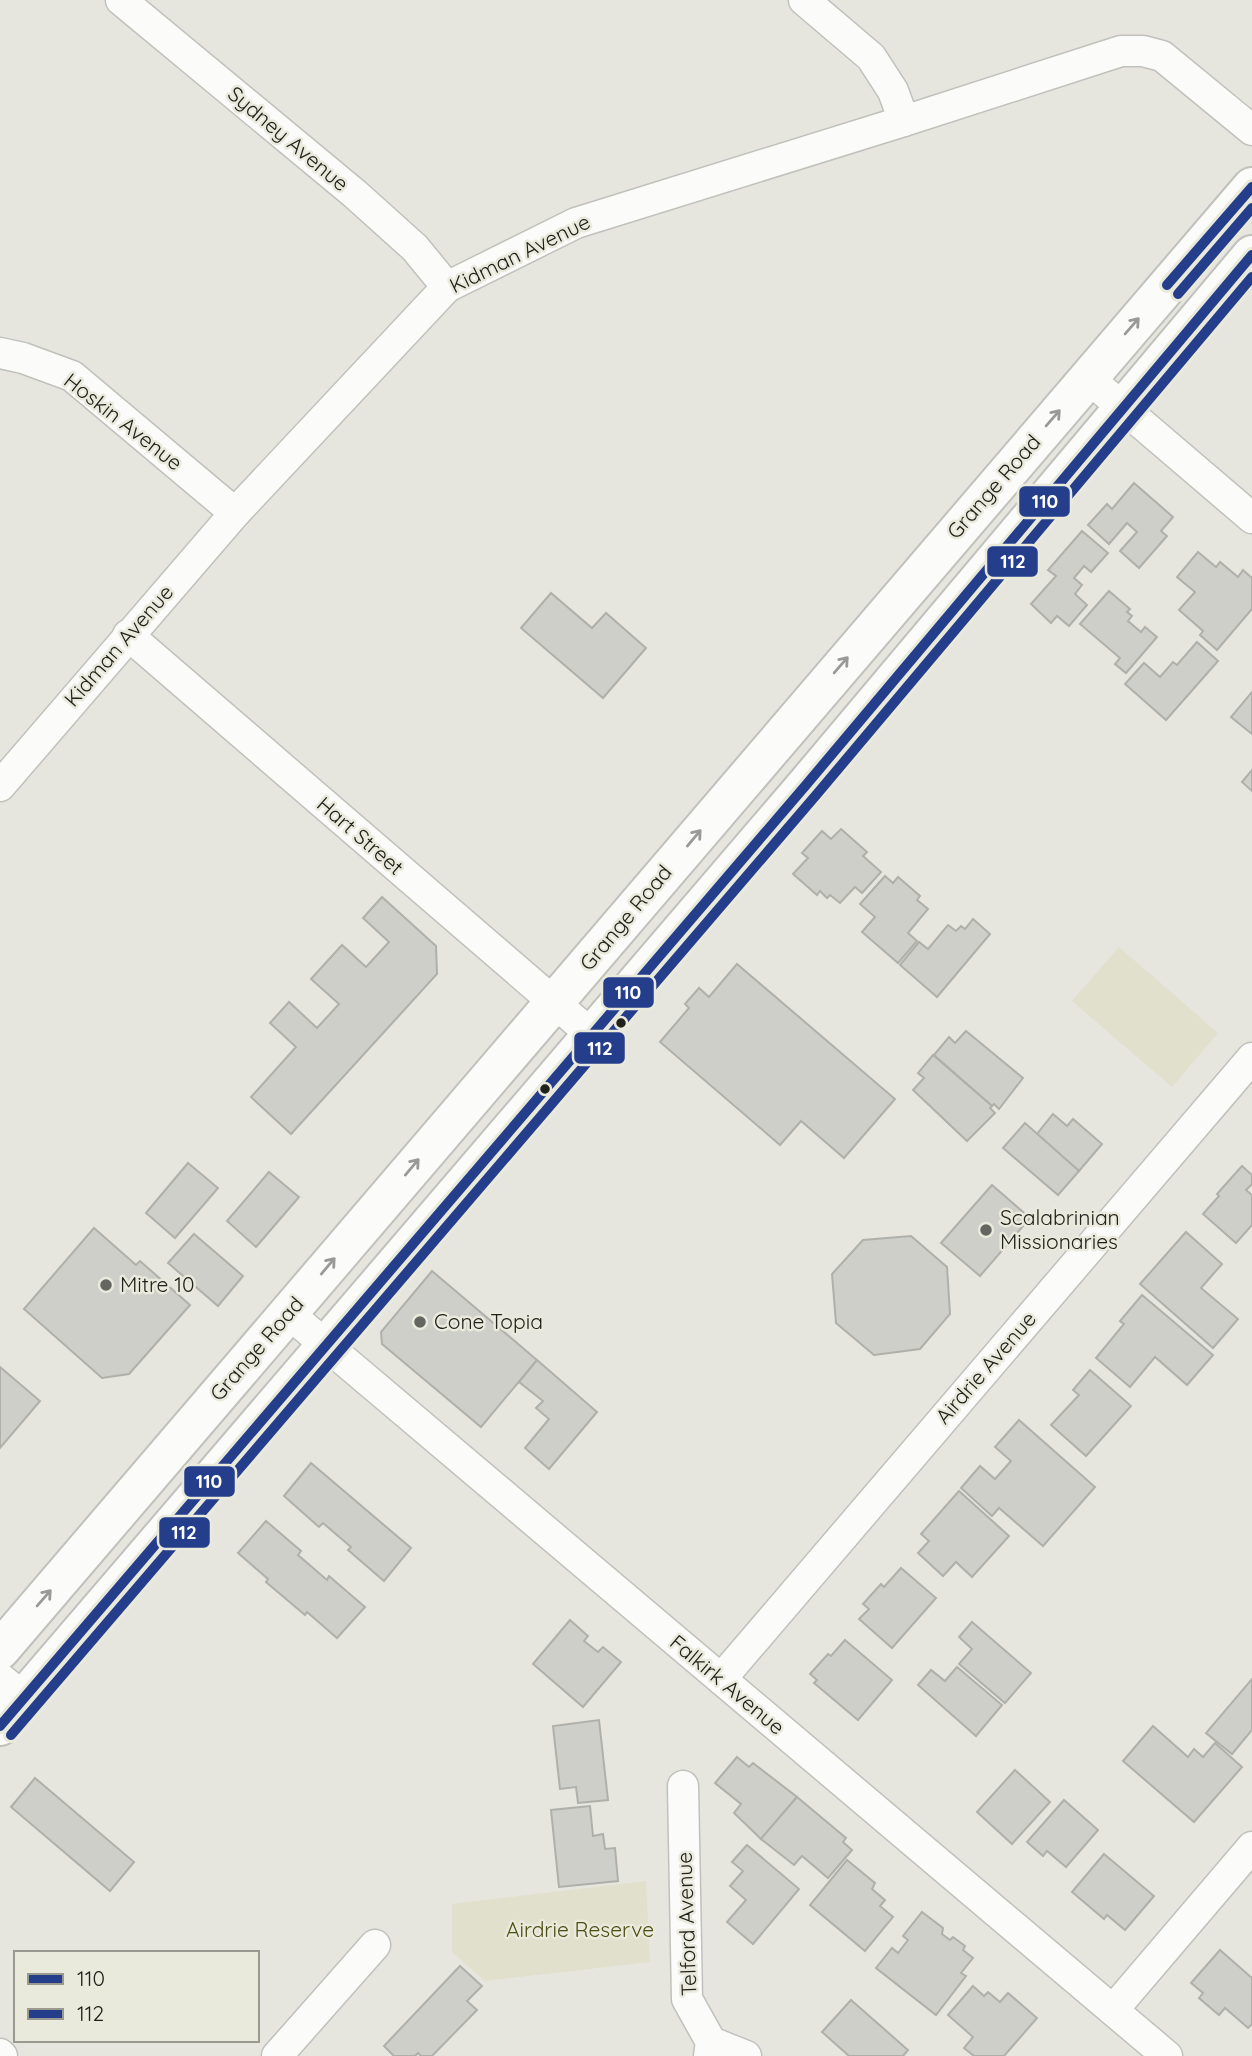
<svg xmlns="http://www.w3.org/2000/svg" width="1252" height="2056" font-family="Quicksand,sans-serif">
  <rect width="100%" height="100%" fill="#e6e6df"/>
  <g fill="#e0e0cc">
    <path d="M1119,947l99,86 -46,54 -100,-86z"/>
    <path d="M646,1881l4,81 -165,19 -33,-29v-48z"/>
  </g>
  <g fill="#cecfc9" stroke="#afb0aa" stroke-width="2">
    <path d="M1134,483l39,34 -12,14 6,5 -28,32 -19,-17 17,-19 -10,-9 -18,21 -21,-19 19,-21 5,5z"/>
    <path d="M1082,531l26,22 -17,19 -7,-6 -10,12 8,7 -7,9 12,11 -18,21 -12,-10 -6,7 -20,-19 25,-28 -8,-6z"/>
    <path d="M1198,552l18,15 4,-5 18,15 5,-7 9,8v31l-35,41 -17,-15 3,-4 -24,-21 16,-18 -18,-15z"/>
    <path d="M1109,591l21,18 -3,3 5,4 -4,5 13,11 4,-5 12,10 -31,36 -11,-9 5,-6 -40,-34z"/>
    <path d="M551,593l41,35 14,-15 40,35 -43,50 -82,-70z"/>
    <path d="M1197,642l21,19 -52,59 -41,-36 19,-21 16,14 13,-15 4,3z"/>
    <path d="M1252,692v42l-21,-17z"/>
    <path d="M1252,770v21l-10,-9z"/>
    <path d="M841,829l26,23 -4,4 18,16 -19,21 -7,-6 -15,16 -10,-8 -3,3 -7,-7 -3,4 -24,-21 15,-16 -6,-5 20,-22 9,8z"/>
    <path d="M885,876l8,7 5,-6 22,19 -3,4 11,9 -20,24 9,8 -19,22 -36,-31 13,-15 -15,-13z"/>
    <path d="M382,897l54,49 1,28 -146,160 -40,-37 45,-50 -26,-24 19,-21 28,26 22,-24 -28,-25 31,-34 24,22 23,-25 -26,-24z"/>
    <path d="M973,919l17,15 -53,63 -37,-32 19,-23 9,7 20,-24 8,6 5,-5 4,3z"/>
    <path d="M737,964l158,135 -51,59 -43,-37 -21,24 -120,-103 29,-34 -4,-4 14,-16 10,9z"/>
    <path d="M966,1031l57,47 -24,31 -5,-5 -2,2 -58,-51 15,-18 6,6z"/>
    <path d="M933,1055l59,51 -2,2 5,5 -28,28 -54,-51 11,-12 -6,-5z"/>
    <path d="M1053,1114l14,12 6,-7 29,25 -23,27 -42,-37z"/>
    <path d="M1025,1123l54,48 -21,24 -55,-47z"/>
    <path d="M188,1163l30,25 -43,50 -29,-25z"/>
    <path d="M1242,1166l10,9v9l-6,6 6,5v30l-16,18 -33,-29 16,-18 -2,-2z"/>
    <path d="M269,1172l30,25 -43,50 -29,-26z"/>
    <path d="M992,1185l38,33 -50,58 -39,-33z"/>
    <path d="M94,1228l42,37 4,-4 50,44 -61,69 -27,4 -78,-69z"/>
    <path d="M1186,1232l36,32 -21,24 37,31 -25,29 -73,-64z"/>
    <path d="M194,1234l49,42 -25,30 -50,-43z"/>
    <path d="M911,1236l36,31 3,47 -30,35 -46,6 -38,-32 -4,-49 31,-34z"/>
    <path d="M432,1271l105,89 -56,67 -99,-83 -1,-12z"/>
    <path d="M1142,1295l71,60 -26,30 -32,-28 -25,30 -34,-29 28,-34 -4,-3z"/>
    <path d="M537,1360l60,52 -48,57 -24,-21 24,-29 -13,-11 7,-7 -24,-19z"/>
    <path d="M0,1367l40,34 -40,47z"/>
    <path d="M1090,1370l41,36 -45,50 -35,-31 28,-30 -6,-5z"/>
    <path d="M1019,1420l76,67 -52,59 -44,-38 -7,8 -31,-28 19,-22 15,13 16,-18 -16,-14z"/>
    <path d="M311,1463l100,85 -27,33 -36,-31 3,-3 -28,-24 -4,4 -35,-31z"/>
    <path d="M959,1491l50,45 -37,41 -16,-15 -13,14 -25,-23 11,-12 -8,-7z"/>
    <path d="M266,1521l35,30 -3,4 29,25 2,-4 36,31 -28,31 -30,-26 -2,3 -39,-33 2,-3 -30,-26z"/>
    <path d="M901,1568l35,30 -44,50 -33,-29 10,-10 -6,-5 18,-20 3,3z"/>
    <path d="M570,1620l18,16 -4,5 14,11 5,-5 18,15 -38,45 -50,-43z"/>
    <path d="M972,1622l59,51 -26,30 -46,-39 13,-15 -13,-12z"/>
    <path d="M845,1640l47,40 -34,40 -44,-37 3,-3 -7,-6 18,-20 3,2z"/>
    <path d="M957,1667l45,38 -26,31 -58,-51 13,-15 14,11z"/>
    <path d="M1252,1679v51l-20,24 -26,-21z"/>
    <path d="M599,1720l9,80 -30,3 -2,-16 -16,2 -7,-63z"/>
    <path d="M1153,1726l35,31 6,-8 9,8 12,-14 27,24 -48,55 -71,-61z"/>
    <path d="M737,1757l12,10 4,-4 44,34 -36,42 -27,-26 7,-9 -26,-21z"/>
    <path d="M1015,1770l35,32 -38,42 -35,-32z"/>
    <path d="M35,1778l99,84 -24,29 -99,-84z"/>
    <path d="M797,1797l49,41 -3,4 9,8 -24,28 -26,-22 -8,9 -33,-26z"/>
    <path d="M1064,1800l34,30 -32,37 -19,-16 -4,5 -16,-14z"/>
    <path d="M590,1806l3,30 10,-2 2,15 10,-1 3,33 -59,6 -8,-77z"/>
    <path d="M747,1845l52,44 -46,55 -26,-22 19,-22 -16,-14 13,-15 -11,-9z"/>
    <path d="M1104,1854l50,42 -29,34 -18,-15 -3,4 -32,-27z"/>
    <path d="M847,1860l28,23 -3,6 13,11 -5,6 13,11 -28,34 -55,-46z"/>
    <path d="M922,1912l21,16 -1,6 8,6 3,-3 12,9 -2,4 10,8 -12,15 5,3 -30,39 -60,-47 16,-20 6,5 10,-13 -5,-4z"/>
    <path d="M1220,1950l32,28v46l-4,4 -23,-20 -6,7 -20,-17 4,-5 -12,-10z"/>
    <path d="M460,1966l22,20 -15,15 10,9 -45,46h-11l-3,-3 -3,3h-21l-10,-10z"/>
    <path d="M973,1986l11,10 4,-4 12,10 8,-9 29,25 -33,38h-30l-10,-8 9,-11 -25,-22z"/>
    <path d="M851,2000l57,50 -5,6h-54l-27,-24z"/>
  </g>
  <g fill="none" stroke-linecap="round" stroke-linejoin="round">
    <defs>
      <g id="street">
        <path d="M121,0l234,194 60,54 32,39"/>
        <path d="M804,0l67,57 22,34 11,30"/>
        <path d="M0,353l23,5 49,18 163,137"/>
        <path d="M1087,377l165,141"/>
        <path d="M128,635l464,400"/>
        <path d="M0,786l235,-273 212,-226 129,-64 328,-102 217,-70h22l19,5 90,74"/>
        <path d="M288,1313l879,743"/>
        <path d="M0,1678l24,20"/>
        <path d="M721,1679l531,-621"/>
        <path d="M683,1786l4,213 24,43 -2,14"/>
        <path d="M1113,2010l139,-163"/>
        <path d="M711,2042l35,14"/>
        <path d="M0,2054l2,2"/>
        <path d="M277,2056l98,-111"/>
      </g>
      <g id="secondary">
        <path d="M0,1650l1252,-1463"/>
        <path d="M0,1726l806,-941 446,-530"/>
      </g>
    </defs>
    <use href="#street" stroke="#c1c1bc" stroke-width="33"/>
    <use href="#secondary" stroke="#c1c1bc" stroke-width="42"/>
    <use href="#street" stroke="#fbfbfa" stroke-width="30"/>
    <use href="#secondary" stroke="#fbfbfa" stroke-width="38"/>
    <defs>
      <g id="bus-1">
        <path d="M1167,285l85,-98"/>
        <path d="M0,1726l806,-941 446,-530"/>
      </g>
      <g id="bus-2">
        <path d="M1178,294l74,-86"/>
        <path d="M11,1735l806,-941 435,-517"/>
      </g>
    </defs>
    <use href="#bus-1" stroke="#e9e9dc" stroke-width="16"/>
    <use href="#bus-2" stroke="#e9e9dc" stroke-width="16"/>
    <use href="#bus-1" stroke="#243e8c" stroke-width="10"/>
    <use href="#bus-2" stroke="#243e8c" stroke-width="10"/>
  </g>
  <defs><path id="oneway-shaft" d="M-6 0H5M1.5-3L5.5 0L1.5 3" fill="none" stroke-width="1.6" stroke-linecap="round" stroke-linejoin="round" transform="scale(1.75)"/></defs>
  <g stroke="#999996">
    <use href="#oneway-shaft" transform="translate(1132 326) rotate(-49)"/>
    <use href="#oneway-shaft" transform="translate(1053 418) rotate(-49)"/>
    <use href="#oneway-shaft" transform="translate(841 665) rotate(-49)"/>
    <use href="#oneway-shaft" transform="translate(694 838) rotate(-50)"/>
    <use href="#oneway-shaft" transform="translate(412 1167) rotate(-50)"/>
    <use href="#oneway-shaft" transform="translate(328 1266) rotate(-50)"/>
    <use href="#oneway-shaft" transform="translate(44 1598) rotate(-49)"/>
  </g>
  <g fill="#21211c" stroke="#e9e9dc" stroke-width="2.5">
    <circle cx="621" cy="1023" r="6"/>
    <circle cx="545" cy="1089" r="6"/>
  </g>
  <g fill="#666660" stroke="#e9e9dc" stroke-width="2.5">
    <circle cx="986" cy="1230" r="7"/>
    <circle cx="106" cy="1285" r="7"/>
    <circle cx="420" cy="1322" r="7"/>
  </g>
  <g text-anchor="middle" stroke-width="5" stroke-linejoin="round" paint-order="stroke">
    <g font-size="21" fill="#21211c" stroke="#e9e9dc">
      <text transform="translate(288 139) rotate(40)" y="7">Sydney Avenue</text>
      <text transform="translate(520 254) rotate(-26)" y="7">Kidman Avenue</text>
      <text transform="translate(123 422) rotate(38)" y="7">Hoskin Avenue</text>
      <text transform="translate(994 487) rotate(-49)" y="7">Grange Road</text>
      <text transform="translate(119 646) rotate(-49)" y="7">Kidman Avenue</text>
      <text transform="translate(360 836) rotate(41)" y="7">Hart Street</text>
      <text transform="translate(626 918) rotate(-50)" y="7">Grange Road</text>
      <text transform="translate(257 1349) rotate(-49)" y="7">Grange Road</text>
      <text transform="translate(986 1368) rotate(-49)" y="7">Airdrie Avenue</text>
      <text transform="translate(727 1685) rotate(40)" y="7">Falkirk Avenue</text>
      <text transform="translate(687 1924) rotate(-92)" y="7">Telford Avenue</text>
    </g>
    <g font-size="21" fill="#21211c" stroke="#e9e9dc" text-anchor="start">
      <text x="1000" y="1225">Scalabrinian<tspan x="1000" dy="24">Missionaries</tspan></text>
      <text x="120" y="1292">Mitre 10</text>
      <text x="434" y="1329">Cone Topia</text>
    </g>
    <g font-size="21" fill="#4e4d12" stroke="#e9e9dc">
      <text x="580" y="1937">Airdrie Reserve</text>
    </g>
  </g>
  <g stroke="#e9e9dc" stroke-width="2.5">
    <rect x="1018" y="485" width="53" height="33" rx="7" fill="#243e8c"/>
    <rect x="986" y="545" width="53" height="33" rx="7" fill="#243e8c"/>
    <rect x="602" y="976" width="53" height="33" rx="7" fill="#243e8c"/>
    <rect x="573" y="1031" width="53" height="34" rx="7" fill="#243e8c"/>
    <rect x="183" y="1465" width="53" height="33" rx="7" fill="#243e8c"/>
    <rect x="158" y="1516" width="53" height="33" rx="7" fill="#243e8c"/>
  </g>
  <g font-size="19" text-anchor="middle" font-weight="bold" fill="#fff">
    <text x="1045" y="508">110</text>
    <text x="1013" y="568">112</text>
    <text x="628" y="999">110</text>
    <text x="600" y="1055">112</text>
    <text x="209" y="1488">110</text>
    <text x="184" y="1539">112</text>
  </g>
  <rect x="14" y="1951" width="245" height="91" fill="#e9e9dc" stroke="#99998f" stroke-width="2"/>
  <rect x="28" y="1974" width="35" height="10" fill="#243e8c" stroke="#99998f" stroke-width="2"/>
  <text x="77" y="1986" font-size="21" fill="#21211c">110</text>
  <rect x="28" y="2009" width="35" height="10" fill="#243e8c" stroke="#99998f" stroke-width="2"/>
  <text x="77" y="2021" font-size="21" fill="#21211c">112</text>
</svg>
